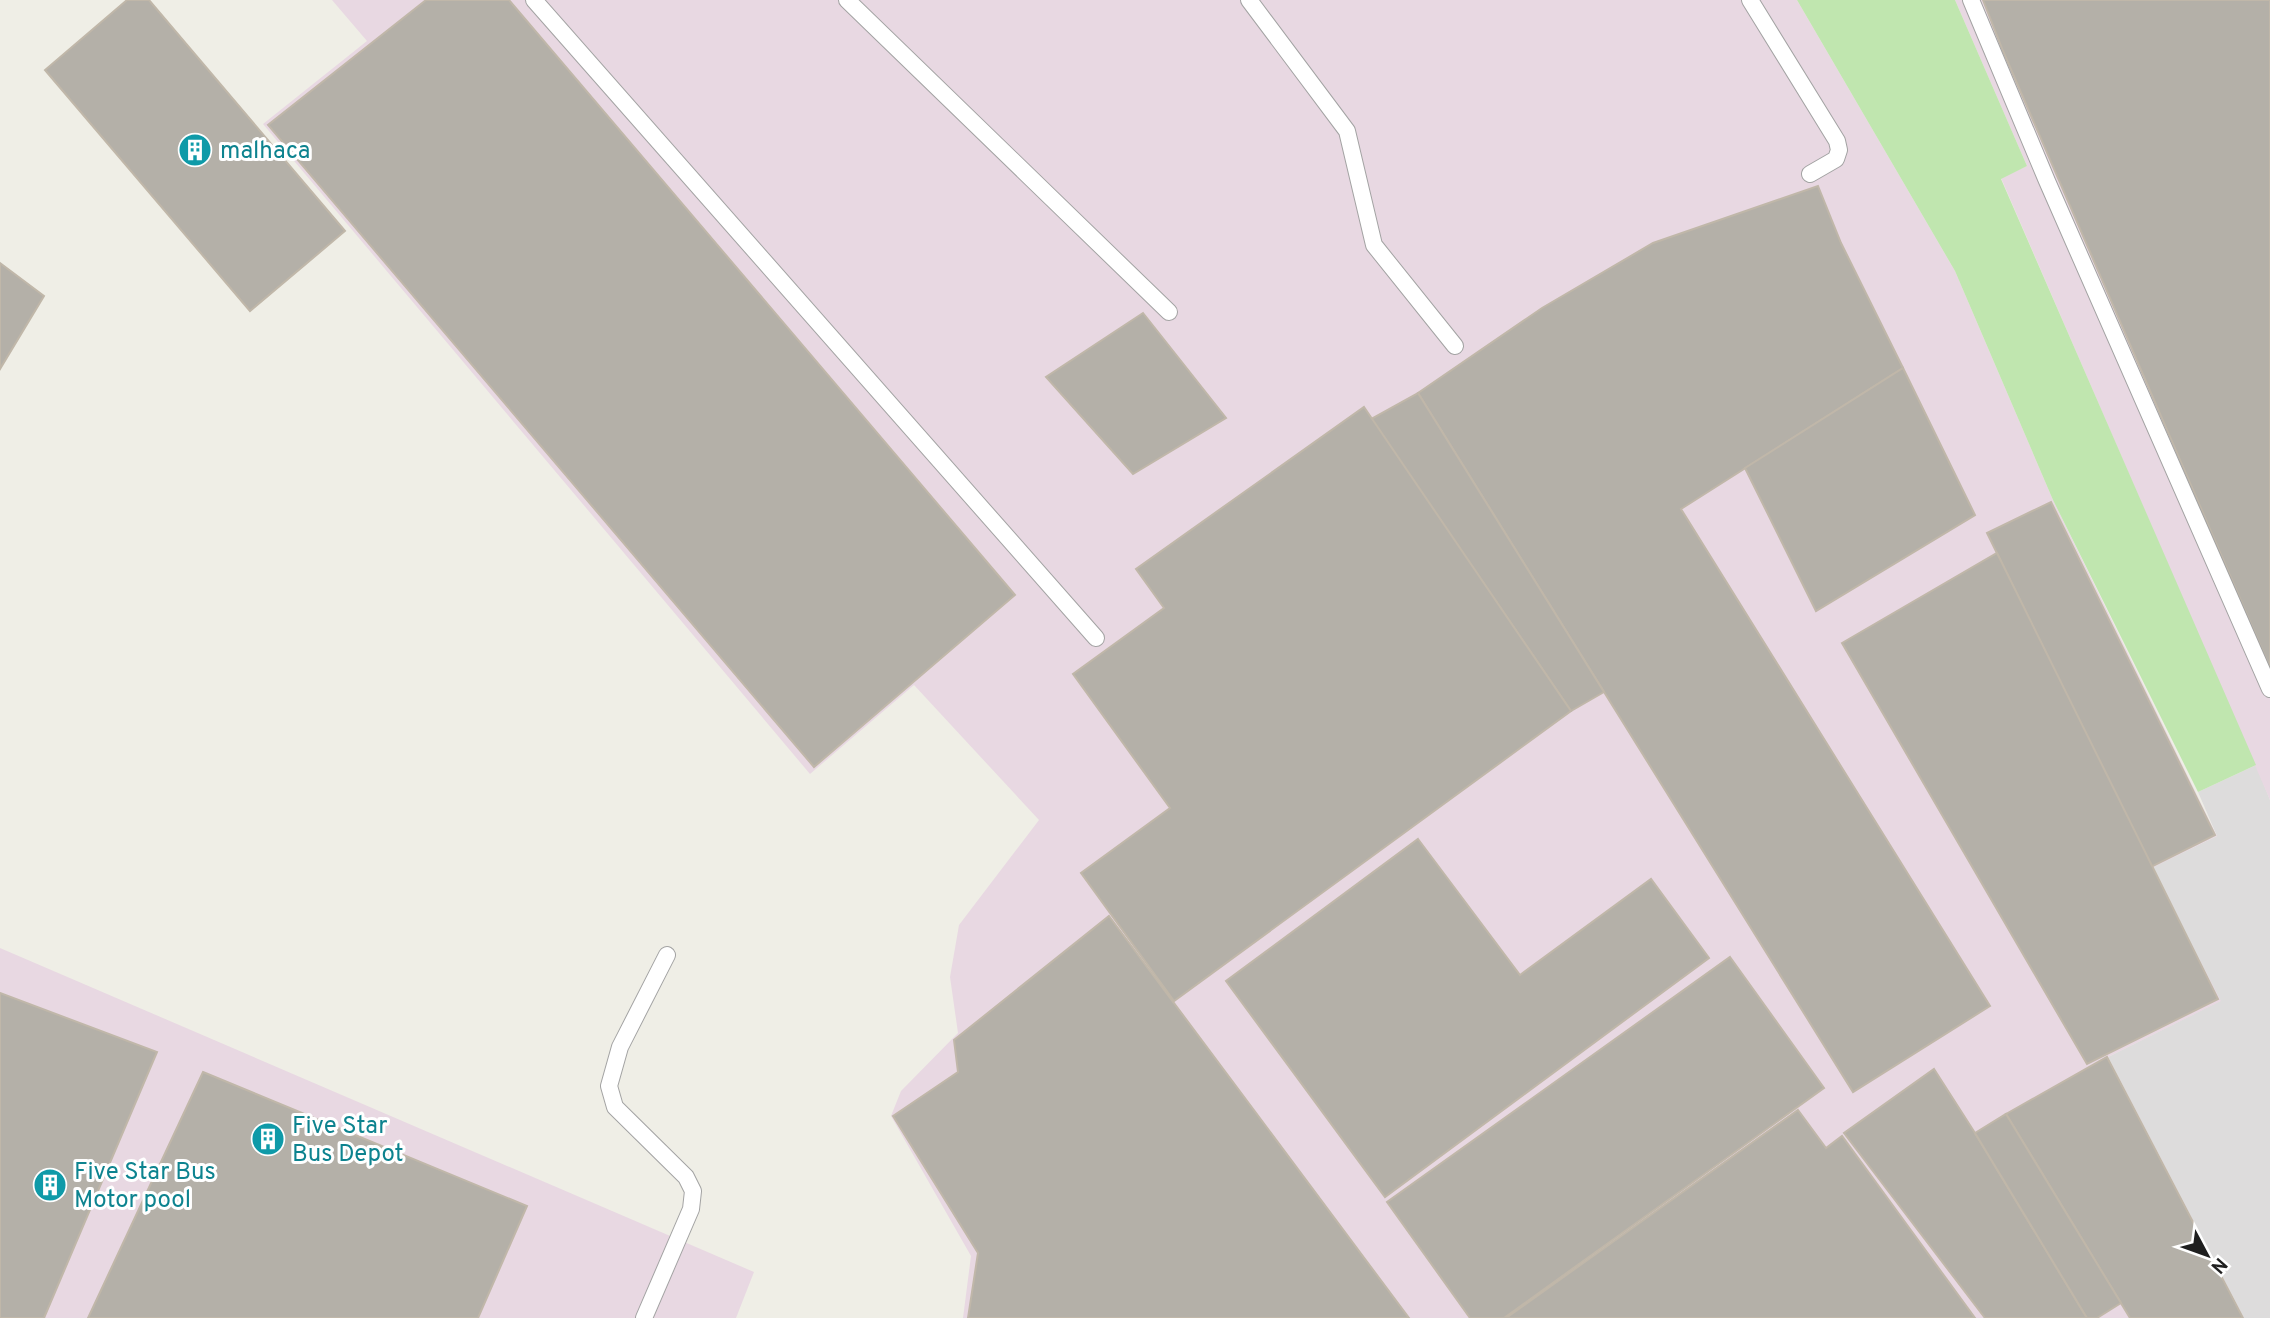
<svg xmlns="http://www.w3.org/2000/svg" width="2270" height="1318" font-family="Overpass,sans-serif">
  <rect width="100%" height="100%" fill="#efeee6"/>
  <path fill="#dddcdc" d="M2256,765l14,35v518h-26l-136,-261 112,-56 -68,-134 65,-31 -19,-44z"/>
  <g fill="#e8d8e2">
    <path d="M332,0h1465l158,271 98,229 164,336 -65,32 69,133 -113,56 136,261h-1281l8,-62 -80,-140 10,-25 57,-58 -8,-56 9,-52 80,-105 -125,-135 -104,89 -547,-650 104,-83z"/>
    <path d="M1955,0h315v800l-269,-622 26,-12z"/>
    <path d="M0,948l754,324 -18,46h-736z"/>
  </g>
  <path fill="#c0e6af" d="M1797,0h158l72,166 -26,13 255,586 -58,27 -145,-292 -98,-229z"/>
  <g fill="#b4b0a8" stroke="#c0b7a9" stroke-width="2">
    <path d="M127,0h22l196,231 -95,80 -205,-241z"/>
    <path d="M426,0h83l506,595 -201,172 -546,-642z"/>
    <path d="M1983,0h287v668l-267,-617z"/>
    <path d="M1818,186l23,57 62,125 -222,141 309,497 -137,86 -435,-699 124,-85 111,-65z"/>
    <path d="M0,263l44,33 -44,73z"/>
    <path d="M1143,313l83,105 -93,56 -87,-97z"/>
    <path d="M1903,368l72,147 -159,96 -71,-143z"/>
    <path d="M1418,393l186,299 -33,19 -200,-292z"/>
    <path d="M1364,407l207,304 -397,290 -93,-128 89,-65 -97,-134 91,-66 -28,-39z"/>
    <path d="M2051,502l164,333 -64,32 -164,-334z"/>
    <path d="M1997,553l221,446 -131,65 -245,-421z"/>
    <path d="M1418,839l102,136 131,-96 58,79 -324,239 -159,-216z"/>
    <path d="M1109,916l300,402h-441l10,-65 -85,-137 65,-44 -4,-32z"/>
    <path d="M1730,957l94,131 -320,230h-34l-83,-116z"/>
    <path d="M0,993l157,59 -113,266h-44z"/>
    <path d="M2107,1057l136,261h-113l-124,-204z"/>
    <path d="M1934,1069l41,64 112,185h-102l-141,-185z"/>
    <path d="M203,1072l324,134 -49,112h-390z"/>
    <path d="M1798,1110l28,38 16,-12 133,182h-469z"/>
    <path d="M2006,1114l115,189 -24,15h-10l-112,-185z"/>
  </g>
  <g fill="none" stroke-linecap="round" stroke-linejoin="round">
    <defs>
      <g id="lane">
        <path d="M534,0l562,638"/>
        <path d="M847,0l322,312"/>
        <path d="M1249,0l98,131 27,114 81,101"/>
        <path d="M1750,0l87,141 2,9 -3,9 -26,15"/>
        <path d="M1971,0l76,181 223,508"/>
        <path d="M644,1318l47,-109 2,-18 -7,-14 -71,-70 -6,-21 11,-39 47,-92"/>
      </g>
    </defs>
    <use href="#lane" stroke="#a3a3a3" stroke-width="18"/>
    <use href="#lane" stroke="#fff" stroke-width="16"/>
  </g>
  <defs>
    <symbol id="building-disc" viewBox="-11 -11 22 22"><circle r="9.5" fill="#0f9aa8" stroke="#fff"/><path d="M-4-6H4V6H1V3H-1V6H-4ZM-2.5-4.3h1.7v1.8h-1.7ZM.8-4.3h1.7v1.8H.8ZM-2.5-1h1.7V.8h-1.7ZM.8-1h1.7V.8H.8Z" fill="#fff"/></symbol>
  </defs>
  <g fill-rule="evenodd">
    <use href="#building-disc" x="176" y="131" width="38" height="38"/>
    <use href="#building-disc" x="249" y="1120" width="38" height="38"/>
    <use href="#building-disc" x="31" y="1166" width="38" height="38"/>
  </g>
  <g text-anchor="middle" stroke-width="6" stroke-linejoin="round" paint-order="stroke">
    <g font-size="24" fill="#0d838f" stroke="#fff" text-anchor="start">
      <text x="220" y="158">malhaca</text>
      <text x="292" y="1133">Five Star<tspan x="292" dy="28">Bus Depot</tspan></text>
      <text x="74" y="1179">Five Star Bus<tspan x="74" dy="28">Motor pool</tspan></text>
    </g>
  </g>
  <g transform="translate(2207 1255) rotate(131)" stroke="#ffffff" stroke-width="5" paint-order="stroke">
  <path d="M0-5L12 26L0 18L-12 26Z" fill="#1f1f1f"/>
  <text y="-10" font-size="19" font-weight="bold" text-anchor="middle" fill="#1f1f1f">N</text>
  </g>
</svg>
